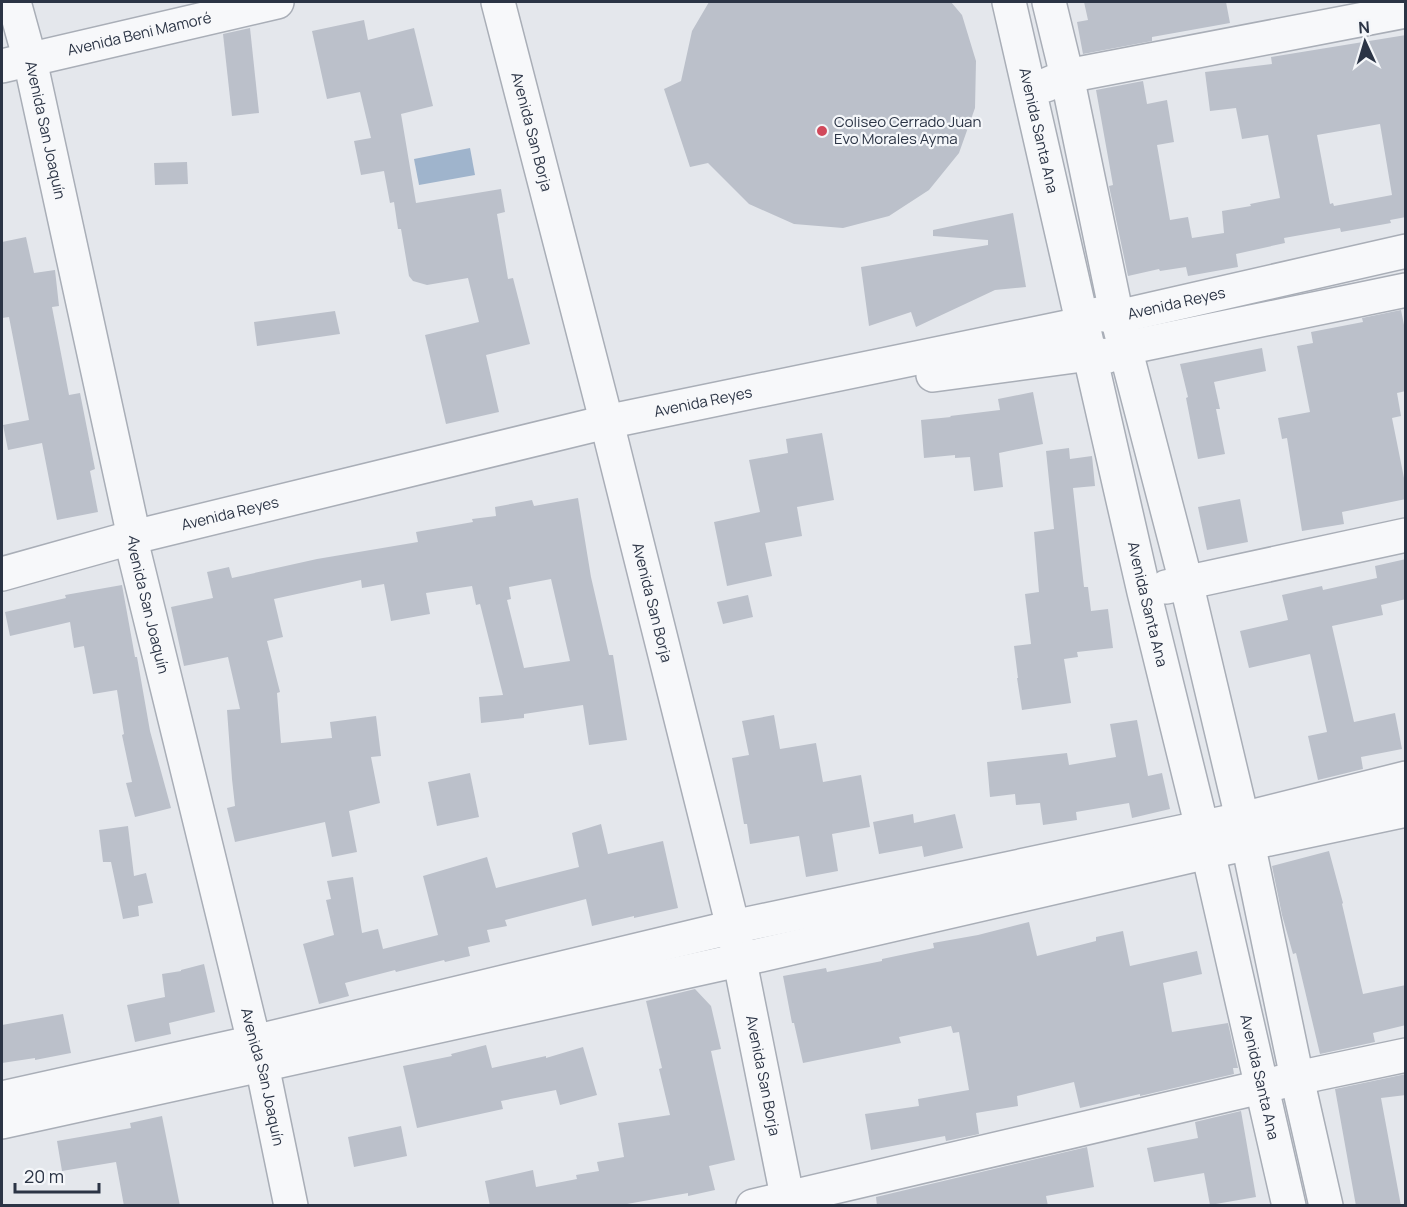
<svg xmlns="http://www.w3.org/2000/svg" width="1407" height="1207" font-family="Manrope,sans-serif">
  <rect width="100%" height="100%" fill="#e4e7ec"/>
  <path fill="#9fb4cc" d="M470,148l5,27 -56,10 -5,-26z"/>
  <g fill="#bbc0ca" fill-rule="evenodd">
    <path d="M709,2h242l11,13 14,46 -1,47 -16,45 -30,37 -40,26 -46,12 -49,-4 -45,-20 -41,-41 -18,4 -26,-78 17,-8 11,-50z"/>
    <path d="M1084,2h142l4,21 -78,14v4l-69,13 -6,-32 11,-2z"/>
    <path d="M364,20l4,20 46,-12 19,78 -32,8 15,89 85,-14 4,23 -8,2 11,65 5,-1 17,66 -44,11 13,57 -53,12 -21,-89 54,-13 -11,-44 -41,7 -14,-4 -4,-5 -8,-47h-3l-4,-27 -4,1 -6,-32 -23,4 -7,-34 17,-3 -11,-46 -33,7 -15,-68z"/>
    <path d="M250,28l9,85 -27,3 -9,-82z"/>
    <path d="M1406,35v182l-16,3 1,3 -50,9 -1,-4 -56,10 1,5 -49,11 2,13 -50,9 -2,-9 -26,4 -1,-2 -31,7 -19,-90 4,-1 -17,-95 47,-9 4,23 20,-4 7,42 -17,3 13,75 18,-3 4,21 32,-5 -2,-22 29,-5 -1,-2 30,-6 -12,-63 -26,4 -6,-31 -26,3 -5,-39 67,-8 -1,-7zM1380,124l12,71 -58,11 -1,-3 -3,1 -13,-69z"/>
    <path d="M187,162l1,22 -33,1 -1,-22z"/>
    <path d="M1013,213l13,74 -31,3 -79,37 -5,-15 -42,14 -8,-59 127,-22v-5l-55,-4v-6z"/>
    <path d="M26,237l8,36 21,-3 4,36 -7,1 17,88 11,-2 15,76 -5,2 8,41 -41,8 -15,-77 -34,7 -5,-25 26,-5 -20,-103 -7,1v-76z"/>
    <path d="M1401,310l5,25v56l-9,2 4,23 -9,2 14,70v11l-64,13 2,12 -42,7 -15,-93 -5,1 -4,-21 32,-6 -13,-66 16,-3 -2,-11 52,-10 -1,-4z"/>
    <path d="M335,311l5,23 -83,12 -3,-24z"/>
    <path d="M1262,348l4,23 -52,11 6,27h-4l9,45 -27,5 -12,-61 2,-1 -8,-33z"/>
    <path d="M1033,392l10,52 -44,9 4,34 -29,4 -4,-34 -15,1v-3l-31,3 -3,-38 30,-3 -1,-1 50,-6 -2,-11z"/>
    <path d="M822,433l12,67 -37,7 5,29 -37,7 7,33 -45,10 -13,-64 46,-10 -11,-52 39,-7 -2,-14z"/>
    <path d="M1069,448l1,11 22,-3 3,30 -22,2 11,99h4l3,24 17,-2 5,39 -36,4 1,5 -14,2 7,44 -49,7 -5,-32h1l-4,-32 17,-2 -6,-50 14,-2 -5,-60 20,-3 -8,-78z"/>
    <path d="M578,498l13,79 18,78h4l14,85 -38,5 -6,-40 -59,9v4l-43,5 -2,-26 24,-2 -23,-91 -4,1 -4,-19 -46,7 4,21 -39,7 -7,-37 -22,4 -1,-8 -87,19 9,38 -16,4 13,51 -3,1 4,50 51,-5 -2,-16 46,-6 5,40 -10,1 9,46 -31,8 8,41 -25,5 -7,-35 -90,20 -8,-34 8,-2 -3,-27 -5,-69 13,-1 -12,-52 -44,9 -13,-59 42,-9 -6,-26 22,-5 3,11 85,-19 101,-17 -2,-10 57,-10 -1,-3 24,-3 -1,-9 37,-7 2,6zM551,579l19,82 -46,7 -17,-68 4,-1 -2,-12z"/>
    <path d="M1240,499l8,43 -41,8 -9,-43z"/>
    <path d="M1406,559v40l-25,6 2,10 -51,11 22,96 41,-9 7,36 -41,8 2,12 -45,11 -10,-44 19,-4 -17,-78 -61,14 -9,-37 48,-11 -6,-25 40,-9 1,4 54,-12 -2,-12z"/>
    <path d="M122,585l13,72h2l13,74 21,77 -36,9 -9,-34 6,-1 -10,-47 2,-1 -7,-44 -24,4 -9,-48 -10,2 -4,-26 -60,14 -5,-24 61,-14 -1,-3z"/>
    <path d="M748,595l5,22 -30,7 -6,-22z"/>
    <path d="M774,715l6,34 36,-6 7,39 38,-7 9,52 -38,7 6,37 -32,6 -7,-41 -49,8 -3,-20h-3l-12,-66 17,-3 -7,-34z"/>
    <path d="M1137,720l11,56 14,-3 8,36 -38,9 -3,-15 -53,9 1,8 -34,5 -3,-22 -24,2 -1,-11 -25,3 -3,-35 80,-9 2,12 47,-8 -6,-33z"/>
    <path d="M470,773l9,44 -42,9 -9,-44z"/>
    <path d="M913,814l1,9 41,-9 8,34 -39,9 -2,-11 -43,8 -6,-32z"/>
    <path d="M601,824l7,30 55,-13 15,67 -44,10v-2l-42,10 -6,-27 -81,21 2,6 -20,4 3,12 -22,5 2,9 -25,6 -1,-2 -48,12 -1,-2 -50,13 4,13 -30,8 -16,-60 31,-9 -8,-35 5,-1 -4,-18 26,-4 9,56 16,-4 5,20 55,-14 -15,-59 64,-19 9,31 83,-21 -7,-34z"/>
    <path d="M128,826l6,50 12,-3 7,30 -15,3 1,10 -16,3 -12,-57h-8l-4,-32z"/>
    <path d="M1329,851l14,52 -1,1 21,90 43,-9v40l-33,8 2,9 -55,12 -24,-101 -3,1 -11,-39 -10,-49z"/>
    <path d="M1029,922l8,34 59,-15v-4l27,-6 7,35 67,-15 5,23 -39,9 9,49 56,-9 10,45h-5l1,6 -94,22v-2l-60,14 -6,-26 -57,14 1,10 -42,7 3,21 -33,7 -1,-5 -74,14 -6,-36 54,-8 -1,-7 51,-9 -10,-58 -6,1 -2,-7 -52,11 2,6 -98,20 -9,-40h-2l-9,-47 43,-8 1,4 55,-11v-2l52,-11 -1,-5 45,-8z"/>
    <path d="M204,964l11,48 -46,11 2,11 -36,8 -8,-37 38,-8 -3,-23 19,-3v-1z"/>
    <path d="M695,989l16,17 10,43 -10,2 24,109 -26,6 6,24 -27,6v-3l-72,13h-126l-5,-25 48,-11 3,17 41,-8 -1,-4 23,-4 -2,-9 27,-5 -6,-34 52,-8 -11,-46 3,-1 -16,-67z"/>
    <path d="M63,1014l8,39 -36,7v-2l-33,5v-38z"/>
    <path d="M486,1045l6,23 54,-12v2l37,-11 14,48 -37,10 -4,-15 -55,11 2,8 -86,19 -14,-62 49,-10 -1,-2z"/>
    <path d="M1406,1074v21l-25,3 20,108h-45l-21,-117z"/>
    <path d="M1241,1111l15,86 -46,8 -6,-32 -50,9 -7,-34 51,-10 -3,-16z"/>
    <path d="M162,1116l18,90h-56l-8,-44 -54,9 -5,-30 74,-13 -1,-5z"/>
    <path d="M401,1126l6,30 -53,11 -6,-30z"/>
    <path d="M1087,1147l7,40 -48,9 2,10h-171l-1,-9z"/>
  </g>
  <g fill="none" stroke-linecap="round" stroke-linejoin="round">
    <defs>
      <g id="minor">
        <path id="s1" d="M14,2l16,58 104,477 -1,11 121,494 8,23 29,141"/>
        <path id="s2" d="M498,2l113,437 122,488 56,279"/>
        <path id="s3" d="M1009,2l135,590 64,260 81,354"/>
        <path d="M1049,2l18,74 50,241 69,265 62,261 49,235 29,128"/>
        <path id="s4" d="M2,66l275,-64"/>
        <path d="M1046,85l21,-9 339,-65"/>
        <path d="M933,375l157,-21 18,2 17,-8 281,-58"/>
        <path id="s5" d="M2,574l132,-37 472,-115 476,-98 16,-10 19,3 289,-66"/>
        <path d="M1166,587l240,-52"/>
        <path d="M2,1098l252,-56 479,-115 509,-108 164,-41"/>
        <path d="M2,1122l737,-162 469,-108 198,-42"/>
        <path d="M753,1206l508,-119 36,-9 109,-23"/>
      </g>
    </defs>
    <use href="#minor" stroke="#a9aeb7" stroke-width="36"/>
    <use href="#minor" stroke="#f7f8fa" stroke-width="33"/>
  </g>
  <circle fill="#d1495b" stroke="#f4f6f9" stroke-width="2" cx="822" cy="131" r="6"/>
  <g text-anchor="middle" stroke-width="4.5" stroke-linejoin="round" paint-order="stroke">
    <g font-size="15" fill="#2b3445" stroke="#f4f6f9">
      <text dy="5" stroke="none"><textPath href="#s4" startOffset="141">Avenida Beni Mamoré</textPath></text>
      <text dy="5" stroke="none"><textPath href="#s1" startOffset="132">Avenida San Joaquín</textPath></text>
      <text dy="5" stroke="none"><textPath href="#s3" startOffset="132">Avenida Santa Ana</textPath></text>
      <text dy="5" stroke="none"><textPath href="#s2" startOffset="134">Avenida San Borja</textPath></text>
      <text dy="5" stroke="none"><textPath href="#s5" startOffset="1208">Avenida Reyes</textPath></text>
      <text dy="5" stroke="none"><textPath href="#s5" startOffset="722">Avenida Reyes</textPath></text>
      <text dy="5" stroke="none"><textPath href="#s5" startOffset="236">Avenida Reyes</textPath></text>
      <text dy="5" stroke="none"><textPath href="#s2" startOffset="620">Avenida San Borja</textPath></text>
      <text dy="5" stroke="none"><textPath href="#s1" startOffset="618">Avenida San Joaquín</textPath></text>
      <text dy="5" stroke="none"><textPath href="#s3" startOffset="618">Avenida Santa Ana</textPath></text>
      <text dy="5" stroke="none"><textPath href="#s2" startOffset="1106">Avenida San Borja</textPath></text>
      <text dy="5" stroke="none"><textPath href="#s1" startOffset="1104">Avenida San Joaquín</textPath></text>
      <text dy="5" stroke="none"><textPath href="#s3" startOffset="1104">Avenida Santa Ana</textPath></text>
    </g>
    <g font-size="15" fill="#2b3445" stroke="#f4f6f9" text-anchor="start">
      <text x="834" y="127">Coliseo Cerrado Juan<tspan x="834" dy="17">Evo Morales Ayma</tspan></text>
    </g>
  </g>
  <rect width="1407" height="1207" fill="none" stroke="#2b3445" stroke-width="6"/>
  <g transform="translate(1365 42) rotate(356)" stroke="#f4f6f9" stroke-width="4.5" paint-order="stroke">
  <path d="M0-4.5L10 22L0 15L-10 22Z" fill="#2b3445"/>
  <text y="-9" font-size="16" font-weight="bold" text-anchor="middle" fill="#2b3445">N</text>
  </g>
  <path d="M15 1183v9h84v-9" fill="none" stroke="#2b3445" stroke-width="3"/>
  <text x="24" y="1183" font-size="18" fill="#2b3445" stroke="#f4f6f9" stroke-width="4.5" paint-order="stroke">20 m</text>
</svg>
